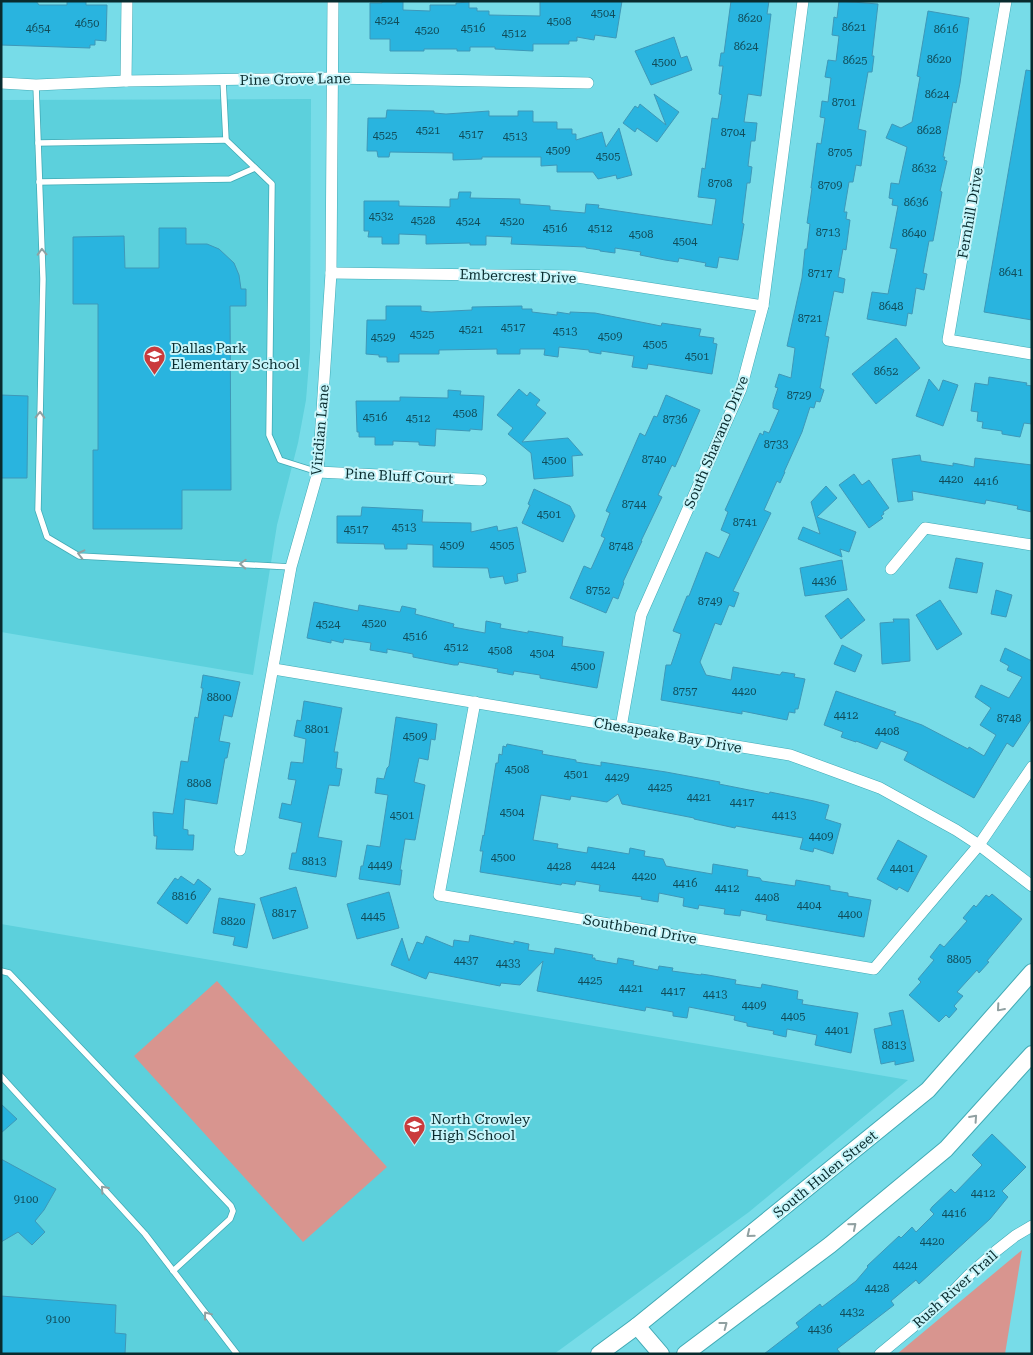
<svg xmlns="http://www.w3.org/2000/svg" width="1033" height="1355" font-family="'Roboto Serif',serif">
  <rect width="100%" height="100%" fill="#77dce8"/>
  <g fill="#5cd0dc">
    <path d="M311,99l-1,252 -4,49 -8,43 -21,82 -24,150 -252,-43v-532z"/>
    <path d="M1,924l907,156 -159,132 -195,142h-553z"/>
  </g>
  <g fill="#d8958f">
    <path d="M217,981l170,186 -84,75 -169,-186z"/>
    <path d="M1022,1250l-17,104h-108z"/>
  </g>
  <g fill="#29b4df" stroke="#3e98b8">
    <path d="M1,1h35l3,4h28v-4h19v4h21l-1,36 -11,-1v5h-5v3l-89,-3z"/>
    <path d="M382,1h21v9l27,1v-6h26v-2l13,-1v6h8v3h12v4l51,1v-15h82l-6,37 -21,-3 -1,5 -17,-3v4h-8v3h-36v7l-38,-2v-2h-25v4h-13v-2h-33v2h-34v-12h-20v-36h12z"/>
    <path d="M731,1h38l-2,13h4l-10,82 -13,-2 -4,28 13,1 -2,18h-4l-3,25 4,1 -2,16h-3l-5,40 2,1 -6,36 -19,-3 -2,11 -12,-2 1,-3 -27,-5 -1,4 -13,-2 -25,-5 1,-3 -26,-4v5l-15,-2v-1l-14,-2v-1l-75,-3 1,-7 -26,-1v9h-16v-2l-44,1v-9l-27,-1v10h-17v-7h-14l1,-6h-5v-30h35v5l51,1v-8h8l1,-7h12l-1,6 50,1v5l30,2v4l35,3 1,-9 13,1 -1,3 114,17 4,-26 -18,-2 4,-29 3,1 7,-51 6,1 4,-24 -3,-1 4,-28h-4l2,-13h3z"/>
    <path d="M839,1l39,3 -6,52h2l-2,16h-4l-10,57 8,2 -5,35 -5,-1 -3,17h-4l-5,30h3l-1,7 4,1 -4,30 -3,-1 -5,28 7,2 -2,14 -9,-2 -9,45 4,1 -9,51 4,2 -4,12 -4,-1 -2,7 -4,-1 -8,25 -18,40h1l-5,11 -3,-2 -13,29 7,3 -38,78 6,2 -5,14 -5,-2 -8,20 -6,-2 -15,39 6,13 25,5 2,-13 47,8 2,-3 13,2 -1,3 11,2 -7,30h-3v4l-6,-1 -2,8 -45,-9v3l-81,-14 5,-35h5l9,-27 1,-4 -8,-3 14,-35h2l17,-44 13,6 11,-24 -9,-4 7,-18 -3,-2 35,-77 3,2 1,-4 5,2 10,-23 -6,-2v-5l5,-15 -3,-1 4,-13 12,4 4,-30 -8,-2 15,-68 3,-29h2l3,-25 -3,-1 5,-35h-1l6,-45 4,1 4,-26 -5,-1 2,-16 6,1 3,-24 -6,-1 3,-17 8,1 3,-25 -7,-1 2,-18 3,1z"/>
    <path d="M928,11l41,7 -9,65 -4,20 -3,-1 -10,55h2l-1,3 3,1 -7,30 2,1 -6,33 -3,16h-4l-6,32 4,1 -3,16 -8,-2 -4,26 -4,-1 -2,13 -39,-7 5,-27 16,2 9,-45 -7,-1 8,-42 -6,-1 1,-6 -4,-1 2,-15 8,1 8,-37 -21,-9 6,-14 9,4 11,-6 8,-45 -3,-1z"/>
    <path d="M674,37l7,21 6,-2 5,14 -41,15 -16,-34z"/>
    <path d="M1026,70l6,1v249l-48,-8z"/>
    <path d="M654,94l25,18 -22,30 -20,-14 -2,4 -12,-9 12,-17 3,2 2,-4 26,21z"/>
    <path d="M387,110l47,1v2l12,1 43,-3v5h29v-5h15v11h24v7h15v5h4v6l26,-8 4,15 13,-19 13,47 -15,4 -1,-4 -18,4 -5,-7h-36v-7l-16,1v-9h-59v2l-29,1v-7l-63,-1 -1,5h-11l-1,-6h-10l1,-33h18z"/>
    <path d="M159,228h27v16h21l12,5 15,14 5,12 2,14h5v17h-16l1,184h-49v39h-89v-79h5v-146h-25v-67l51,-1 1,32h34z"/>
    <path d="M386,306h35v5l10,1 41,-2v-3l50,-1v3h10v3l25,3v-3l13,2v-2l25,1 66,13 1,-3 39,6 -2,7 15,2 -1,5 4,1 -5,30 -64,-10 -1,5 -15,-2 2,-11 -33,-5v3l-12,-2v-2l-30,-3 -1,10 -14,-2 1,-6h-25v5h-23v-5l-58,1v4h-40v8h-12v-5h-8v-2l-13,-1 1,-34h19z"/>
    <path d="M896,338l24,30 -44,36 -24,-30z"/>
    <path d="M989,377l38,6 -1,2 6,1v38l-8,-1 -4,14 -18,-3v-3l-20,-3 1,-6 -6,-1 1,-9 -7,-1 4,-28 13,2z"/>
    <path d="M929,379l10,12 4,-11 15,5 -15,41 -27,-10z"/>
    <path d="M519,389l8,7 3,-4 10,8 -4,5 10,8 -24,29 46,-4 15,17 -11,1 1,20 -39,3 -3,-26 -23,-19 5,-6 -16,-13z"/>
    <path d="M448,390l13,1 -1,4 24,1 -2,34 -12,-1v2l-34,-2 -1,17 -16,-1v-3l-26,-1v4h-18v-8h-16v-5h-2l-1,-31h44v-4l48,1z"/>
    <path d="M1,395l27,1 -1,82h-26z"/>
    <path d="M666,395l34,15 -25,57 -3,-2 -14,30 4,2 -21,44h1l-19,41 1,1 -6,16 -5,-2 -7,16 -36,-15 14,-32 7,3 14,-31 -4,-2 9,-23 -4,-2 34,-78 5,3 9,-20 3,1z"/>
    <path d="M920,455l1,6 32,5v-3l21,4 1,-9 57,7v47l-15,-3 1,-3 -32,-6 -1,4 -73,-13 1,9 -15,2 -6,-43z"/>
    <path d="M854,474l8,11 7,-5 20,28 -6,4 1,2 -3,2 2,2 -14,10 -30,-43z"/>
    <path d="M826,486l11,12 -20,19 39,15 -7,20 -9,-3 2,8 -44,-18 5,-12 17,7 -9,-32z"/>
    <path d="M534,489l36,17 5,10 -12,26 -41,-19 8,-18 -2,-1z"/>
    <path d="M362,507l61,3 -1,12 49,1v9l26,-6 1,5 19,-4 9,45 -9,2 1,7 -13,3 -2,-8 -13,2 -2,-10 -55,-1v-22l-26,-1v5h-22l-1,-5 -47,-1v-27h24z"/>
    <path d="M956,558l27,5 -6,30 -28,-5z"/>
    <path d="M842,560l5,30 -42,6 -5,-28z"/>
    <path d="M996,590l16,5 -6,22 -15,-3z"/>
    <path d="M848,598l17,22 -24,19 -16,-23z"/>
    <path d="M940,600l22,34 -25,16 -21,-35z"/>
    <path d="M314,602l44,9 1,-6 41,7 2,-6 14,3 -1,5 39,10 -1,3 32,6 1,-12 15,3 -1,4 28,5v-2l35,6 -1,9 42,6 -7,36 -57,-10v-3l-26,-4 -1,4 -16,-3 1,-3 -39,-7 -1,3h-4l-41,-8v-3l-26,-5v4l-17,-3 1,-7 -27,-4 -1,4 -12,-3v3l-24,-5z"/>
    <path d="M893,619h16l1,42 -28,3 -2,-41 14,-1z"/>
    <path d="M842,645l20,10 -7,17 -21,-8z"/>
    <path d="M1005,648l27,13v57l-19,29 -6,-4 -33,55 -70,-38 4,-8 -27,-11 -4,8 -21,-8v1l-15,-5 2,-5 -19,-7 12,-34 60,21 -2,3 28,10 46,24 1,-2 15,9 12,-21 -16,-10 11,-17 -16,-11 6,-12 28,13 13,-21 -15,-7 2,-4 -9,-5z"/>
    <path d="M203,675l37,7 -8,35 -8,-2 -5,26 11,2 -3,15h-2l-8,46 -32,-5 -2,30 5,1v5h6l-1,15 -37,-1 1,-13h-3l-1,-24 20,2 8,-53 7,1 7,-45 3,1 5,-30h-2z"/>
    <path d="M304,701l38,7 -8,44h4l-2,16 6,1 -3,17 -10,-1 -11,52 24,4 -6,36 -47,-8 3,-16h4l6,-30 -23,-5 3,-15 9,2 5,-25 -8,-1 3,-17 12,1 3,-24 -12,-3 3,-16 4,1z"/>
    <path d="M396,717l41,7 -2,16 -4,-1 -3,21 -9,-2 -5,24 11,3 -10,55 -10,-1 -5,31h2l-2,15 -41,-6 2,-13h2l4,-21 13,2 8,-52 -13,-2 2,-15 7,1 3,-11 2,-2z"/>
    <path d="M507,744l36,7 -1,3 34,6v2l25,4v-4l65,10 54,10 -1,2 50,10 1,-2 44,9 15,4 -4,14 16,5 -8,30 -19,-6 -1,4 -13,-3 3,-11 -67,-12 -1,2 -41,-9v-1l-72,-14 -4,-10 -11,8 -36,-6 -1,4 -29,-5 -8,45 25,4 -1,4 30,5 1,-6 41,7 1,-6 15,3 -1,5 19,3 3,7 46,8 1,-10 35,6 -1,6 13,2 2,3 33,5 1,-6 34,6v4l18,3v3l23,4 -7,37 -98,-17 1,-5 -26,-5 -1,6 -16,-2 1,-5 -26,-4 -1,4 -15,-3 1,-8 -25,-5 -1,9 -17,-3 1,-2 -43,-6 1,-6 -24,-4 -1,4 -13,-2 -1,2 -81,-13 3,-21h-3l3,-16 1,1 12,-73h2l1,-9 3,1 1,-9 3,1z"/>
    <path d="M898,840l29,16 -19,36 -9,-5 -2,3 -20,-11z"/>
    <path d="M181,876l13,9 4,-6 13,10 -24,35 -30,-21 18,-25 3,2z"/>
    <path d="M296,887l12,41 -35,11 -13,-41z"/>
    <path d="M389,892l10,36 -42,11 -10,-35z"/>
    <path d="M992,894l30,25 -35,42 2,1 -10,11 -2,-3 -20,22 6,4 -9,10 3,3 -8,9 -3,-3 -7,7 -30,-27 12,-13 -3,-3 16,-19 -4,-3 10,-13 4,3 23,-26 -4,-3 11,-13 2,2 10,-12 3,2z"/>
    <path d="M219,898l36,6 -8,44 -14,-3 2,-8 -22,-4z"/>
    <path d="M470,935l44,9v-3l15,3 -1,6 26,4 1,-6 38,7 -1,3h3v2l22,4 1,-6 16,3 -1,4 25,5 1,-4 14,2 -1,3 29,4v-1l7,1 28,5 -1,4 26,4 1,-4 36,7 -1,8 6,1 -1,4 56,9 -7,40 -36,-8 2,-10 -30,-6 -1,8 -13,-3 1,-3 -27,-5v-3l-13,-3 1,-4 -46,-9 -2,11 -14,-2v-4l-27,-5 -1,4 -108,-20 6,-30 -23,24 -19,-2 -1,3 -71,-14 -3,7 -35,-14 11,-27 7,23 8,-19 6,2 3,-8 27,11 1,-7 15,2z"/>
    <path d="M903,1010l11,51 -19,4v-4l-14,3 -7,-35 18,-4 -3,-12z"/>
    <path d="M1,1104l16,15 -16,14z"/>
    <path d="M992,1134l34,33 -24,24 6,6 -18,22 -71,65 -3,-4 -25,21 3,4 -57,44 4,5h-77l35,-27 -3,-4 24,-19 2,3 34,-26 12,-14 -1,-1 32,-30 2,2 11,-11 4,5 18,-18 -4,-4 2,-3 19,-18 4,4 27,-28 -10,-10z"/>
    <path d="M1,1159l55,30 -12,21 -9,11 10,11 -13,13 -14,-13 -17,10z"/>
    <path d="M1,1296l115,9 -1,28 11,1 -1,20h-124z"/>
  </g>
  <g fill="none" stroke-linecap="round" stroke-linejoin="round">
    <defs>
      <g id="service">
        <path d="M223,80l3,60 46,44 -3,251 11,25 38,12"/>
        <path d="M36,85l7,194 -5,231 9,27 32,19 212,11"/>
        <path d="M38,143l188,-3"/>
        <path d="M39,182l191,-3 25,-11"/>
        <path d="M1,971l8,2 222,233 2,5 -3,8 -57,52"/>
        <path d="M1,1076l144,158 92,120"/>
      </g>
      <g id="minor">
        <path d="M1006,1l-58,339 84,14"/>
        <path d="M126,81l1,-80"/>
        <path d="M1,83l35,2 90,-4 207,-3 255,5"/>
        <path d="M331,273l240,3 192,30"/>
        <path d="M318,472l163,8"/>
        <path d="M891,569l34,-41 107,17"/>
        <path d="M274,669l516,86 90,33 76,42 23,15 53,41"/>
        <path d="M475,702l-36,193 435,74 105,-124 53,-78"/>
        <path d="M621,727l20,-112 100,-226 22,-83 40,-305"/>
        <path d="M240,850l51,-283 27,-95 13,-199 2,-272"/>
        <path d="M880,1354l63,-52 26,-27 27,-24 19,-15 17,-10"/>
      </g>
      <g id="secondary">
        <path d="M637,1326l24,28"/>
        <path d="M599,1354l38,-28 291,-236 104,-118"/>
        <path d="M685,1354l145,-109 116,-96 86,-95"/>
      </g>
    </defs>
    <use href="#service" stroke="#41aab5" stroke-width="7"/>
    <use href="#minor" stroke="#41aab5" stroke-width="12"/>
    <use href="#secondary" stroke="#41aab5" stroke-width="18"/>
    <use href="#service" stroke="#fff" stroke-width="5.5"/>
    <use href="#minor" stroke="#fff" stroke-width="11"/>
    <use href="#secondary" stroke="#fff" stroke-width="16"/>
  </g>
  <defs><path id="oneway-chevron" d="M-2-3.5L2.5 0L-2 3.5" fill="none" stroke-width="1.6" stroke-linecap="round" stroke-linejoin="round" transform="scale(1.25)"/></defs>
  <g stroke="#90a0a1">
    <use href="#oneway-chevron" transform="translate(42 252) rotate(-92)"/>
    <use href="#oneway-chevron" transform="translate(40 415) rotate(-89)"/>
    <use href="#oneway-chevron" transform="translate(81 554) rotate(-166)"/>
    <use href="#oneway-chevron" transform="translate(243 564) rotate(-177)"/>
    <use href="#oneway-chevron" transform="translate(1000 1008) rotate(131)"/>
    <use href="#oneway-chevron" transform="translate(974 1118) rotate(-48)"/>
    <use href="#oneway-chevron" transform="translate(104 1189) rotate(-132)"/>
    <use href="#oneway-chevron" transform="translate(853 1226) rotate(-40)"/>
    <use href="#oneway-chevron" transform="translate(750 1234) rotate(141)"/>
    <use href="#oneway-chevron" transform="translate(207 1315) rotate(-127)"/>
    <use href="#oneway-chevron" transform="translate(724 1325) rotate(-37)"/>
  </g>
  <defs>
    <symbol id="school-pin" viewBox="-11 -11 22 30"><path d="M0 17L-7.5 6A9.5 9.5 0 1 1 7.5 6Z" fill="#ca3b3c" stroke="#c6f5fa"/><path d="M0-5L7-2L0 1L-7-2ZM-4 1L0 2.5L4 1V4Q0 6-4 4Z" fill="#fff"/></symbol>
  </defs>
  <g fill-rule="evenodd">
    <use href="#school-pin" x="142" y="344" width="25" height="34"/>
    <use href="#school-pin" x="402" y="1114" width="25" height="34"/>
  </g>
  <g text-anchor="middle" stroke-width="4" stroke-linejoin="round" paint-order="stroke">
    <g font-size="11" fill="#114d5a">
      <text x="603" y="17">4504</text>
      <text x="750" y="22">8620</text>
      <text x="387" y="24">4524</text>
      <text x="559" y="25">4508</text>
      <text x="87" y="27">4650</text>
      <text x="854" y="31">8621</text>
      <text x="38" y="32">4654</text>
      <text x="473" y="32">4516</text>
      <text x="946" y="33">8616</text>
      <text x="427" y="34">4520</text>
      <text x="514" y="37">4512</text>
      <text x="746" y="50">8624</text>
      <text x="939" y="63">8620</text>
      <text x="855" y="64">8625</text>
      <text x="664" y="66">4500</text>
      <text x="937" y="98">8624</text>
      <text x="844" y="106">8701</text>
      <text x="428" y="134">4521</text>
      <text x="929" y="134">8628</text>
      <text x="733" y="136">8704</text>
      <text x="471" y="138">4517</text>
      <text x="385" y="139">4525</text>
      <text x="515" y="140">4513</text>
      <text x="558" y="154">4509</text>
      <text x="840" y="156">8705</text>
      <text x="608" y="160">4505</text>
      <text x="924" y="172">8632</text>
      <text x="720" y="187">8708</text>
      <text x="830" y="189">8709</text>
      <text x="916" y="206">8636</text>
      <text x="381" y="220">4532</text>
      <text x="423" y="224">4528</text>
      <text x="468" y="225">4524</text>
      <text x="512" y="225">4520</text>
      <text x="555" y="232">4516</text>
      <text x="600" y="232">4512</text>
      <text x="828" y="236">8713</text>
      <text x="914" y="237">8640</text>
      <text x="641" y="238">4508</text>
      <text x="685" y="245">4504</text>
      <text x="1011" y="276">8641</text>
      <text x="820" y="277">8717</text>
      <text x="891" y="310">8648</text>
      <text x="810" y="322">8721</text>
      <text x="513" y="331">4517</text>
      <text x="471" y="333">4521</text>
      <text x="565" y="335">4513</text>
      <text x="422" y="338">4525</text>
      <text x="610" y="340">4509</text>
      <text x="383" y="341">4529</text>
      <text x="655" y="348">4505</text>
      <text x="697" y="360">4501</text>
      <text x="886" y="375">8652</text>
      <text x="799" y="399">8729</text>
      <text x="465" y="417">4508</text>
      <text x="375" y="421">4516</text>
      <text x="418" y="422">4512</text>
      <text x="675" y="423">8736</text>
      <text x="776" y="448">8733</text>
      <text x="654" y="463">8740</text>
      <text x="554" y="464">4500</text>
      <text x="951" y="483">4420</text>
      <text x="986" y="485">4416</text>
      <text x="634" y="508">8744</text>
      <text x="549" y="518">4501</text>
      <text x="745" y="526">8741</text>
      <text x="404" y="531">4513</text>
      <text x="356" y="533">4517</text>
      <text x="452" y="549">4509</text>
      <text x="502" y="549">4505</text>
      <text x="621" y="550">8748</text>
      <text x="824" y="585">4436</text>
      <text x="598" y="594">8752</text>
      <text x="710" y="605">8749</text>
      <text x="374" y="627">4520</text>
      <text x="328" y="628">4524</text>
      <text x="415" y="640">4516</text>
      <text x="456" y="651">4512</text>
      <text x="500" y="654">4508</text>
      <text x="542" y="657">4504</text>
      <text x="583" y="670">4500</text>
      <text x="685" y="695">8757</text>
      <text x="744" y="695">4420</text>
      <text x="219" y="701">8800</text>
      <text x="846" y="719">4412</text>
      <text x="1009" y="722">8748</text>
      <text x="317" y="733">8801</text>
      <text x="887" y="735">4408</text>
      <text x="415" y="740">4509</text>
      <text x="517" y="773">4508</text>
      <text x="576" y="778">4501</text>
      <text x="617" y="781">4429</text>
      <text x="199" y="787">8808</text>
      <text x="660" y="791">4425</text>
      <text x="699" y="801">4421</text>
      <text x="742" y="806">4417</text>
      <text x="512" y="816">4504</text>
      <text x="402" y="819">4501</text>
      <text x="784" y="819">4413</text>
      <text x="821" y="840">4409</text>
      <text x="503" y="861">4500</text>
      <text x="314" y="865">8813</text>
      <text x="380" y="869">4449</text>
      <text x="603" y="869">4424</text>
      <text x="559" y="870">4428</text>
      <text x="902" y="872">4401</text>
      <text x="644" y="880">4420</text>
      <text x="685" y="887">4416</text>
      <text x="727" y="892">4412</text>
      <text x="184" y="900">8816</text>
      <text x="767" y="901">4408</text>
      <text x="809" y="909">4404</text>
      <text x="284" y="917">8817</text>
      <text x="850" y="918">4400</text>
      <text x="373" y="920">4445</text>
      <text x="233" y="925">8820</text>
      <text x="959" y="963">8805</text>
      <text x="466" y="964">4437</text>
      <text x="508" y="967">4433</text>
      <text x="590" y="984">4425</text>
      <text x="631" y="992">4421</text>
      <text x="673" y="995">4417</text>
      <text x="715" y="998">4413</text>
      <text x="754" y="1009">4409</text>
      <text x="793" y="1020">4405</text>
      <text x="837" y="1034">4401</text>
      <text x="894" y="1049">8813</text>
      <text x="983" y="1197">4412</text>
      <text x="26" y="1203">9100</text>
      <text x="954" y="1217">4416</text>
      <text x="932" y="1245">4420</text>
      <text x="905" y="1269">4424</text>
      <text x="877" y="1292">4428</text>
      <text x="852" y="1316">4432</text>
      <text x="58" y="1323">9100</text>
      <text x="820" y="1333">4436</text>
    </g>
    <g font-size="14" fill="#092b2e" stroke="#c6f5fa">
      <text transform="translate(295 79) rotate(-1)" y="5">Pine Grove Lane</text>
      <text transform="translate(970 213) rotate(-80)" y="5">Fernhill Drive</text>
      <text transform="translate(518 276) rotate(2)" y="5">Embercrest Drive</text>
      <text transform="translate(320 430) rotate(-85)" y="5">Viridian Lane</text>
      <text transform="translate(716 442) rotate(-67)" y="5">South Shavano Drive</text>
      <text transform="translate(399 476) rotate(3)" y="5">Pine Bluff Court</text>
      <text transform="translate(668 735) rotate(10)" y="5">Chesapeake Bay Drive</text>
      <text transform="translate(640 929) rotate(10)" y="5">Southbend Drive</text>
      <text transform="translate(825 1174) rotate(-39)" y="5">South Hulen Street</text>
      <text transform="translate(955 1289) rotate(-42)" y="5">Rush River Trail</text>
    </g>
    <g font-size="14" fill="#092b2e" stroke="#c6f5fa" text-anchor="start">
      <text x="171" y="353">Dallas Park<tspan x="171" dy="16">Elementary School</tspan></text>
      <text x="431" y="1124">North Crowley<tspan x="431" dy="16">High School</tspan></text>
    </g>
  </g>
  <rect width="1033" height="1355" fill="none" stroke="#092b2e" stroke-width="5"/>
</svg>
